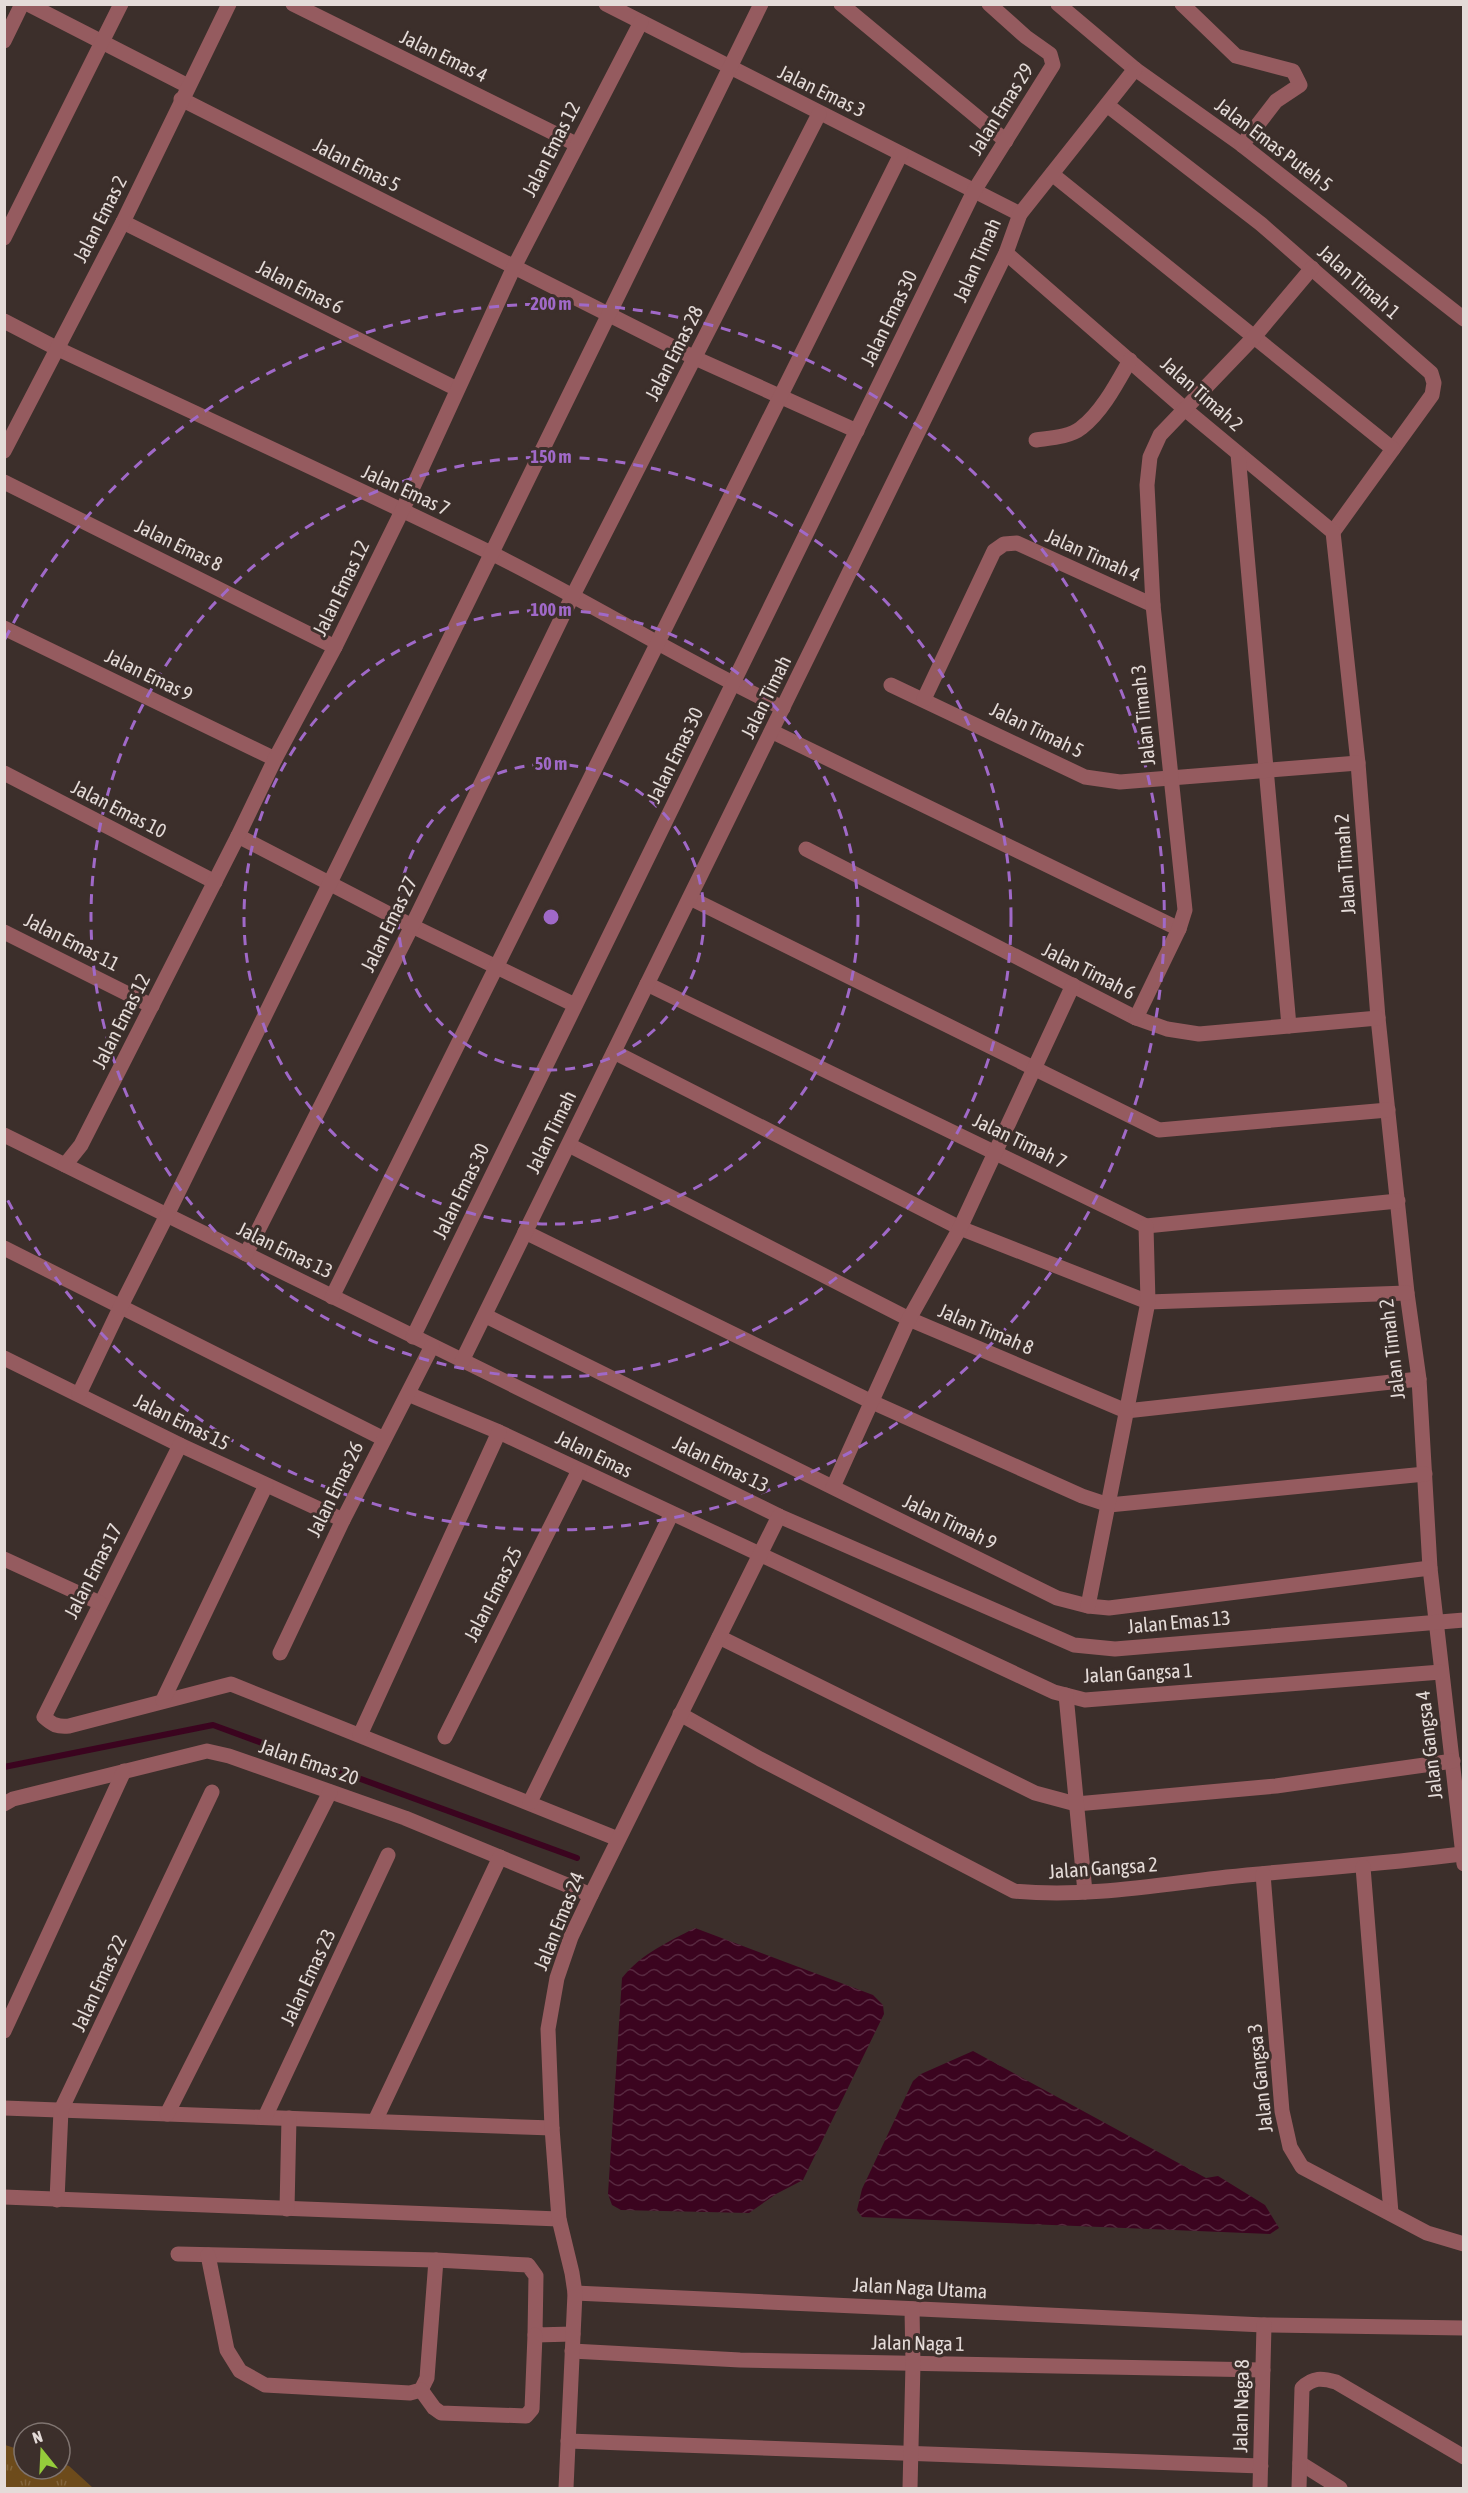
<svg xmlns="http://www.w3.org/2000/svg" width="1468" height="2493" font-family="'Asap Condensed',sans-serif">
  <defs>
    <pattern id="grass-tufts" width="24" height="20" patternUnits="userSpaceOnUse" patternTransform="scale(1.5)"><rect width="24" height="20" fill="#6d4b1b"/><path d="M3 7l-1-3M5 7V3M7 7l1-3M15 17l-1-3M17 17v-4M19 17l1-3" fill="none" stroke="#82643b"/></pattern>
    <pattern id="water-waves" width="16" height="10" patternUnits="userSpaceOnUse" patternTransform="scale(1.5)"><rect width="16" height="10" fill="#3b041f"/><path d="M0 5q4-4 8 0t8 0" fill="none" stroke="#57283f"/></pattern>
  </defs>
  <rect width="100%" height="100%" fill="#3c2f2b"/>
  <path fill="url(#grass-tufts)" d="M5,2445l19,6v18h36v-6l9,3 24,22h-88z"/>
  <g fill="url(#water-waves)">
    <path d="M695,1928l178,67 10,10 1,9 -81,166 -27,14 -27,19 -128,-3 -9,-5 -4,-11 14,-216c19,-24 46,-36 73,-50z"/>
    <path d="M973,2051l233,127 12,-2 47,29 14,23 -9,6 -408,-17 -5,-7 5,-21 51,-108 8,-7z"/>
  </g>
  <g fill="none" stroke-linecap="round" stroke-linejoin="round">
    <path stroke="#3b041f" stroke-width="6" d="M4,1767l209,-42 364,133"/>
    <g stroke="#955b5f" stroke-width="15">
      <path d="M28,4l160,82"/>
      <path d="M293,4l283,140"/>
      <path d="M606,4l414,210"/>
      <path d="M841,4l165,137"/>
      <path d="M1058,4l77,65 107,76 222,174"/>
      <path d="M1182,4l54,52 57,15 7,14 -24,16 -34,44"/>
      <path d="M4,41l18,-37"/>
      <path d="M181,99l514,259 162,73"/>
      <path d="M1107,105l154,119 170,149 3,10 -2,12 -99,137"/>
      <path d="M1052,174l341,275"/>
      <path d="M123,222l334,167"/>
      <path d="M4,238l117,-234"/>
      <path d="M1006,253l180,157 147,122 25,231 20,255 29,275 12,86 11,189 34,296"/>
      <path d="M4,321l52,27c145,68 291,135 435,205 99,49 192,108 292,155"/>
      <path d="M1036,440c13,-2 34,-3 45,-12 21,-16 36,-45 49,-68"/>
      <path d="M4,451l119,-229 106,-218"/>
      <path d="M1238,454l51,572"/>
      <path d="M4,482l331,165"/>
      <path d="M4,628l271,131"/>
      <path d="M891,685l194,92 35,5 238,-19"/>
      <path d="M924,699l70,-148 10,-7 13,-1 136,62"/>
      <path d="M773,732l406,197"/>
      <path d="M4,773l211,109"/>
      <path d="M238,836l174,90 163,79"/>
      <path d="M806,849l330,169 31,11 32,5 179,-16"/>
      <path d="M690,898l469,232 229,-20"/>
      <path d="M4,932l148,74"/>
      <path d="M647,984l499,242 252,-25"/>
      <path d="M1136,1018l43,-89 6,-19 -32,-305 -6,-120 3,-28 10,-22 94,-98 58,-69"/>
      <path d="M614,1052l346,176 188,74 259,-9"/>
      <path d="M4,1135l775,381 295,129 41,4 349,-29"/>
      <path d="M569,1145l340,174 217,92 293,-32"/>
      <path d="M65,1165l16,-20 157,-309 37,-77 60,-112 67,-136 112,-244 127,-245"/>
      <path d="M525,1232l347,170 210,94 27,9 316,-31"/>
      <path d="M4,1248l380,191"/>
      <path d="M246,1254l166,-328 153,-315 254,-497"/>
      <path d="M332,1297l569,-1143"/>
      <path d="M486,1316l571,282 31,8 21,2 321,-40"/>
      <path d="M413,1337l561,-1146 79,-126 -3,-11 -24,-17 -37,-33"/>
      <path d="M4,1358l176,87 163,75"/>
      <path d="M462,1361l544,-1108 14,-39 115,-145"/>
      <path d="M79,1394l41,-86 47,-93 594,-1211"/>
      <path d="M408,1394l91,38 555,260 31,8 356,-28"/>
      <path d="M180,1445l-136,272c9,8 13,10 25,9l162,-42 387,155"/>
      <path d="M833,1487l76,-168 51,-91 113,-243"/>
      <path d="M4,1559l96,44"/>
      <path d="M1088,1606l60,-304 -2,-76"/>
      <path d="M719,1637l316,156 41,11 200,-18 177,-25"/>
      <path d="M280,1653l63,-133 89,-174"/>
      <path d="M1066,1695l19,197"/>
      <path d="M163,1700l103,-215"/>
      <path d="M680,1714l80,45 254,132c71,7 143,-6 213,-14 79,-8 157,-13 235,-23"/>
      <path d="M360,1735l139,-303"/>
      <path d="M445,1737l134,-267"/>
      <path d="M530,1802l141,-287"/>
      <path d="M4,1804l9,-5 194,-48 22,5 176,62 186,77"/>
      <path d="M1363,1867l28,346"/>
      <path d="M1263,1874l19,237 8,36 12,20 125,66 37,11"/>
      <path d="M4,2031l120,-260"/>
      <path d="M4,2108l548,20"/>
      <path d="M167,2114l163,-322"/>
      <path d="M265,2117l123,-262"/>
      <path d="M375,2121l125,-264"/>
      <path d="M4,2197l555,22"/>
      <path d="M57,2200l4,-90 151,-318"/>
      <path d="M287,2209l2,-91"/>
      <path d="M178,2254l258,6 92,5 8,11 -1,59 38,-1"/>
      <path d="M208,2255l19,95 13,21 25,14 145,8 11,-3 6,-12 9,-118"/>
      <path d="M575,2293l689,32 200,3"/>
      <path d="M572,2351l168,9 523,10"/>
      <path d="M421,2390l13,18 7,5 85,3 6,-7 3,-74"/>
      <path d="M568,2441l693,25"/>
      <path d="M1300,2463l40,25"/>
      <path d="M566,2488l9,-195 -3,-20 -13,-54 -7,-91 -4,-99 9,-51 14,-41 20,-42 188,-379"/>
      <path d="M910,2488l3,-124 -1,-55"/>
      <path d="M1260,2488l4,-163"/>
      <path d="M1299,2488l3,-100c11,-11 20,-10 34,-6l128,75"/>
    </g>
  </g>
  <g fill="none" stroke="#a069c8" stroke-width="3" stroke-dasharray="10 8">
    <circle cx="551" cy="917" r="153"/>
    <circle cx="551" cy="917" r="307"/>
    <circle cx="551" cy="917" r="460"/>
    <path d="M5 639A613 613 0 1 1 5 1195"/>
  </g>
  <g text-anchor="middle" stroke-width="6" stroke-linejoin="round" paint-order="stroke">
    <g font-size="20" fill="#e4dbd8" stroke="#3c2f2b">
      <text transform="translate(444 56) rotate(26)" y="7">Jalan Emas 4</text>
      <text transform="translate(822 91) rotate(26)" y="7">Jalan Emas 3</text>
      <text transform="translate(1001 109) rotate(-58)" y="7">Jalan Emas 29</text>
      <text transform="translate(1274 145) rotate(37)" y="7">Jalan Emas Puteh 5</text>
      <text transform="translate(551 149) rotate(-63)" y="7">Jalan Emas 12</text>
      <text transform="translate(357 165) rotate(27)" y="7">Jalan Emas 5</text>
      <text transform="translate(100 219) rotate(-63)" y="7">Jalan Emas 2</text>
      <text transform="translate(977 260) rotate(-66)" y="7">Jalan Timah</text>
      <text transform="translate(1359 282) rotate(41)" y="7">Jalan Timah 1</text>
      <text transform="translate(300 287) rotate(27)" y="7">Jalan Emas 6</text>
      <text transform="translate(889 318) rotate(-64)" y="7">Jalan Emas 30</text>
      <text transform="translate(674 353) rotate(-63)" y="7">Jalan Emas 28</text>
      <text transform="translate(1202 394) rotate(41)" y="7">Jalan Timah 2</text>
      <text transform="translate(406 490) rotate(25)" y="7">Jalan Emas 7</text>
      <text transform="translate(179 545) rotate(26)" y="7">Jalan Emas 8</text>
      <text transform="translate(1093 555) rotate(24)" y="7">Jalan Timah 4</text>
      <text transform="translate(341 588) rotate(-64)" y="7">Jalan Emas 12</text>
      <text transform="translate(149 675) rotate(26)" y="7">Jalan Emas 9</text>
      <text transform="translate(766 697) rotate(-64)" y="7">Jalan Timah</text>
      <text transform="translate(1143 715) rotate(-96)" y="7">Jalan Timah 3</text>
      <text transform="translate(1037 730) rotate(26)" y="7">Jalan Timah 5</text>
      <text transform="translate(675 755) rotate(-64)" y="7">Jalan Emas 30</text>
      <text transform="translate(119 809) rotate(27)" y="7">Jalan Emas 10</text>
      <text transform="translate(1345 864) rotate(-94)" y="7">Jalan Timah 2</text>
      <text transform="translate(389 924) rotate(-64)" y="7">Jalan Emas 27</text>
      <text transform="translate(72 942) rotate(27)" y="7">Jalan Emas 11</text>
      <text transform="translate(1089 971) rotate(27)" y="7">Jalan Timah 6</text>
      <text transform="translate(121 1021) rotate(-63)" y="7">Jalan Emas 12</text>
      <text transform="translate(551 1132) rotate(-64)" y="7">Jalan Timah</text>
      <text transform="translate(1020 1141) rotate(26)" y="7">Jalan Timah 7</text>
      <text transform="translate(461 1191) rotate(-64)" y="7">Jalan Emas 30</text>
      <text transform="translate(285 1250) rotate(26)" y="7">Jalan Emas 13</text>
      <text transform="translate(986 1329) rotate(23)" y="7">Jalan Timah 8</text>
      <text transform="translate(1392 1349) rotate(-97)" y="7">Jalan Timah 2</text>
      <text transform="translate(182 1422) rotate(26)" y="7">Jalan Emas 15</text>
      <text transform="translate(594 1454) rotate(26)" y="7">Jalan Emas</text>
      <text transform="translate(721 1464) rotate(26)" y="7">Jalan Emas 13</text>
      <text transform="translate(335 1489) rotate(-64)" y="7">Jalan Emas 26</text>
      <text transform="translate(950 1522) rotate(26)" y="7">Jalan Timah 9</text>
      <text transform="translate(93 1571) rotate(-63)" y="7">Jalan Emas 17</text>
      <text transform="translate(493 1594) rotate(-63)" y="7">Jalan Emas 25</text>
      <text transform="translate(1179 1622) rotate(-5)" y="7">Jalan Emas 13</text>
      <text transform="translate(1138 1673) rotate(-3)" y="7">Jalan Gangsa 1</text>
      <text transform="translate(1429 1745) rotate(-97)" y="7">Jalan Gangsa 4</text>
      <text transform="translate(309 1762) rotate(19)" y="7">Jalan Emas 20</text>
      <text transform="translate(1103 1868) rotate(-4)" y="7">Jalan Gangsa 2</text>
      <text transform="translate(559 1921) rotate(-68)" y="7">Jalan Emas 24</text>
      <text transform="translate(308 1977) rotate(-65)" y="7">Jalan Emas 23</text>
      <text transform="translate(99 1983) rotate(-65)" y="7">Jalan Emas 22</text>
      <text transform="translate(1260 2078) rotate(-96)" y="7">Jalan Gangsa 3</text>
      <text transform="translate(920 2288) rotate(3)" y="7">Jalan Naga Utama</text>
      <text transform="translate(918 2343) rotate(1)" y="7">Jalan Naga 1</text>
      <text transform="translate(1241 2406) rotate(-89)" y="7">Jalan Naga 8</text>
    </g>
  </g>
  <circle cx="551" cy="917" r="9" fill="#a069c8" stroke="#3c2f2b" stroke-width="3"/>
  <g font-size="18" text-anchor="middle" font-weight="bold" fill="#a069c8" stroke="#3c2f2b" stroke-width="6" stroke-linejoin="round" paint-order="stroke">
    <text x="551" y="310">200 m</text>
    <text x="551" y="463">150 m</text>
    <text x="551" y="616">100 m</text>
    <text x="551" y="770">50 m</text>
  </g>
  <rect width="1468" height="2493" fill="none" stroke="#e4dbd8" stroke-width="12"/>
  <g transform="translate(42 2451) rotate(342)"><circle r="28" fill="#3c2f2b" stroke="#7f7470" stroke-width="1.5"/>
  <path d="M0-4.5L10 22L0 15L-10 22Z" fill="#95cc3b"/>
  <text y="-9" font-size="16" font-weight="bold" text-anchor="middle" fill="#e4dbd8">N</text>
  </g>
</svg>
